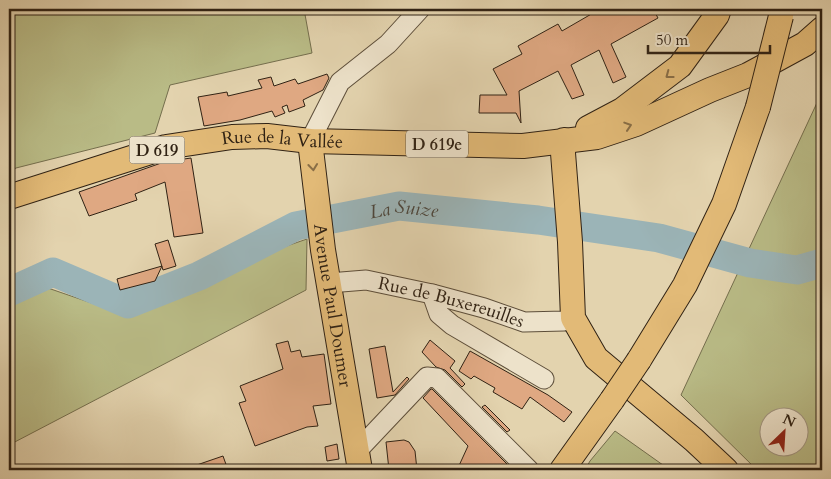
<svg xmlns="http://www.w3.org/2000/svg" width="831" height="479" font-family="Cardo,serif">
  <rect width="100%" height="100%" fill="#e3d3ae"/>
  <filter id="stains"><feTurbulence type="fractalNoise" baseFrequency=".004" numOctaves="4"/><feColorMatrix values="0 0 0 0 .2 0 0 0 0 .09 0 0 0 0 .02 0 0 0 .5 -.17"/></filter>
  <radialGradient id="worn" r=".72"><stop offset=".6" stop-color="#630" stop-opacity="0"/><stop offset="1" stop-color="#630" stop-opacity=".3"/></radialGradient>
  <g fill="#b9bb86" stroke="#746e4d" fill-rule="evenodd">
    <path d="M9,9h295l8,44 -142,32 -15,48 -139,35 -7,4z"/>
    <path d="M822,92v378h-65l-76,-75zM768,416h30v30h-30z"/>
    <path d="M307,239l-1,51 -297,155v-143l33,-16 64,22z"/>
    <path d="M615,431l55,39h-85l5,-9z"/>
  </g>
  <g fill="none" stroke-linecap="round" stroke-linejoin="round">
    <path stroke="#9bb4b7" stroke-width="29" id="s1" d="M9,292l44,-20 75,32 71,-28 97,-50 103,-20 139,14 121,18 91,25 47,7 25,-7"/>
  </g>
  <g fill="#dfa882" stroke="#302214">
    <path d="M600,9h53l5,9 -47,26 15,33 -13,6 -14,-33 -28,15 13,30 -12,4 -14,-28 -39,20 2,32 -5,-10h-37l1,-18h27l-14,-26 29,-15 -4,-8 40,-22 4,7z"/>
    <path d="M327,74l2,4 -6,12 -20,10 2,6 -16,6 -2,-7 -5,2 3,6 -10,4 -3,-6 -32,9 -36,6 -6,-29 29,-5 1,4 34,-8 -4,-8 13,-3 3,9 21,-7 3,5z"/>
    <path d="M191,158l12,75 -29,4 -9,-55 -30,12 2,6 -48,16 -10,-24 85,-30z"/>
    <path d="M168,240l8,26 -13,4 -8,-26z"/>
    <path d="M162,266l-7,15 -35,9 -3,-11z"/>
    <path d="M430,340l25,21 -5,7 15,16 -3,3 -17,-17 -9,-3 -14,-15z"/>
    <path d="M288,341l3,11 9,-2 2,7 22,-3 7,50 -18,2 5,20 -11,1 -52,19 -16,-43 7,-2 -6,-15 43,-17 -7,-25z"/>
    <path d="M385,346l8,46 14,-15 2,2 -14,16 -18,3 -8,-49z"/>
    <path d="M470,351l78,44 24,17 -8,10 -34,-25 -8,12 -29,-17 2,-4 -21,-12 -3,3 -12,-8z"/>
    <path d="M431,389h1l81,81h-56l11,-24 -45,-48z"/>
    <path d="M485,405l25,25 -3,2 -25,-25z"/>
    <path d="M404,440l5,2 6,9 2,19h-28l-3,-28z"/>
    <path d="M337,444l2,15 -12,2 -2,-14z"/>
    <path d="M223,456l5,14h-39l-1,-2z"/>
  </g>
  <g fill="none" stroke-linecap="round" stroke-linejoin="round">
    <defs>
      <g id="minor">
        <path d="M310,141l30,-59 48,-38 32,-35"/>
        <path id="s2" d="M329,283l37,-3 66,14 52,14 40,14 40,-1 9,-3"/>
        <path d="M432,294l7,20 13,11 92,54"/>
        <path d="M358,450l69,-73 10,1 92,92"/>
      </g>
      <g id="major">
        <path d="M588,128l34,-18 58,-44 37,-51 2,-6"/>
        <path d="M564,140l-1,13 7,89 3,76 23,40 98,82 32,30"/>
        <path id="s3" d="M310,141l13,109 37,220"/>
        <path id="s4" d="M9,197l157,-50 66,-10 35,-1 43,5 213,5 74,-9 39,-13 74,-34 38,-15 57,-31 17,-15"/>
        <path d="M639,360l46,-75 39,-81 34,-97"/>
        <path d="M562,470l50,-70"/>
      </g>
    </defs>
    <use href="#minor" stroke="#5d4e3a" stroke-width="21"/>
    <use href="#major" stroke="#302214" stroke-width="26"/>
    <use href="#minor" stroke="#ede2ca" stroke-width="19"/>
    <use href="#major" stroke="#e2ba77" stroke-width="24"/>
    <defs>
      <g id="major-bridge">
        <path d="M758,107l23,-91"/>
        <path d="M612,400l27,-40"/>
      </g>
    </defs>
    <use href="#major-bridge" stroke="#302214" stroke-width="26" stroke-linecap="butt"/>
    <use href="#major-bridge" stroke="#e2ba77" stroke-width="24"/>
  </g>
  <defs><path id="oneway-chevron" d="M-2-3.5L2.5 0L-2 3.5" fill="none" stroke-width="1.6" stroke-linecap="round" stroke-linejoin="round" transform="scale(1.25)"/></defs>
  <g stroke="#896e46">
    <use href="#oneway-chevron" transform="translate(669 75) rotate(143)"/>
    <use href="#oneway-chevron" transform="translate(628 126) rotate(-18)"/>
    <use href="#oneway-chevron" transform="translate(313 167) rotate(84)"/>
  </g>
  <g text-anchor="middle" stroke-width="5" stroke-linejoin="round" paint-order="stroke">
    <g fill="#ede2ca" stroke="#695c4b" stroke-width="1">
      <rect x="406" y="130.5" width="62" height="27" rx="4"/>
      <rect x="129.5" y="136.5" width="55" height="27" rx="4"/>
    </g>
    <g font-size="16" font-weight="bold" fill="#302214">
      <text x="437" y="150">D 619e</text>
      <text x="157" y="156">D 619</text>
    </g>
    <g font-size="18" fill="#302214" stroke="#ede2ca">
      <text dy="6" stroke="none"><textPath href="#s4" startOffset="282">Rue de la Vallée</textPath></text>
      <text dy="6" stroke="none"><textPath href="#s2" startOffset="125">Rue de Buxereuilles</textPath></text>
      <text dy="6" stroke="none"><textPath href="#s3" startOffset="166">Avenue Paul Doumer</textPath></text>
    </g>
    <g font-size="19" font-style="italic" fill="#4b463d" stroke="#ede2ca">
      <text dy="7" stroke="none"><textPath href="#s1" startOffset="425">La Suize</textPath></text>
    </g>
  </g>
  <rect width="831" height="479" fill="none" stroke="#e3d3ae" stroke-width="30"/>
  <rect x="10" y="10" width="811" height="459" fill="none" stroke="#302214" stroke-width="2.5"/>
  <rect x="15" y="15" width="801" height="449" fill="none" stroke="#302214"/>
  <g transform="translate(784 432) rotate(25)"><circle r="24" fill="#ede2ca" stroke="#a19581"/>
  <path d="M0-4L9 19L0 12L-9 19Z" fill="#8f2418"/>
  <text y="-8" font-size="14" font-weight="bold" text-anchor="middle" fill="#302214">N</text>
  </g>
  <path d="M648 45v8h122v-8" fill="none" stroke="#302214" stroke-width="2.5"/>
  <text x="656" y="45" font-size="15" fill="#302214" stroke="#ede2ca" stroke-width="4" paint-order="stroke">50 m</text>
  <rect width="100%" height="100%" filter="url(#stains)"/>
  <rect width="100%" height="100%" fill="url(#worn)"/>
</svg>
